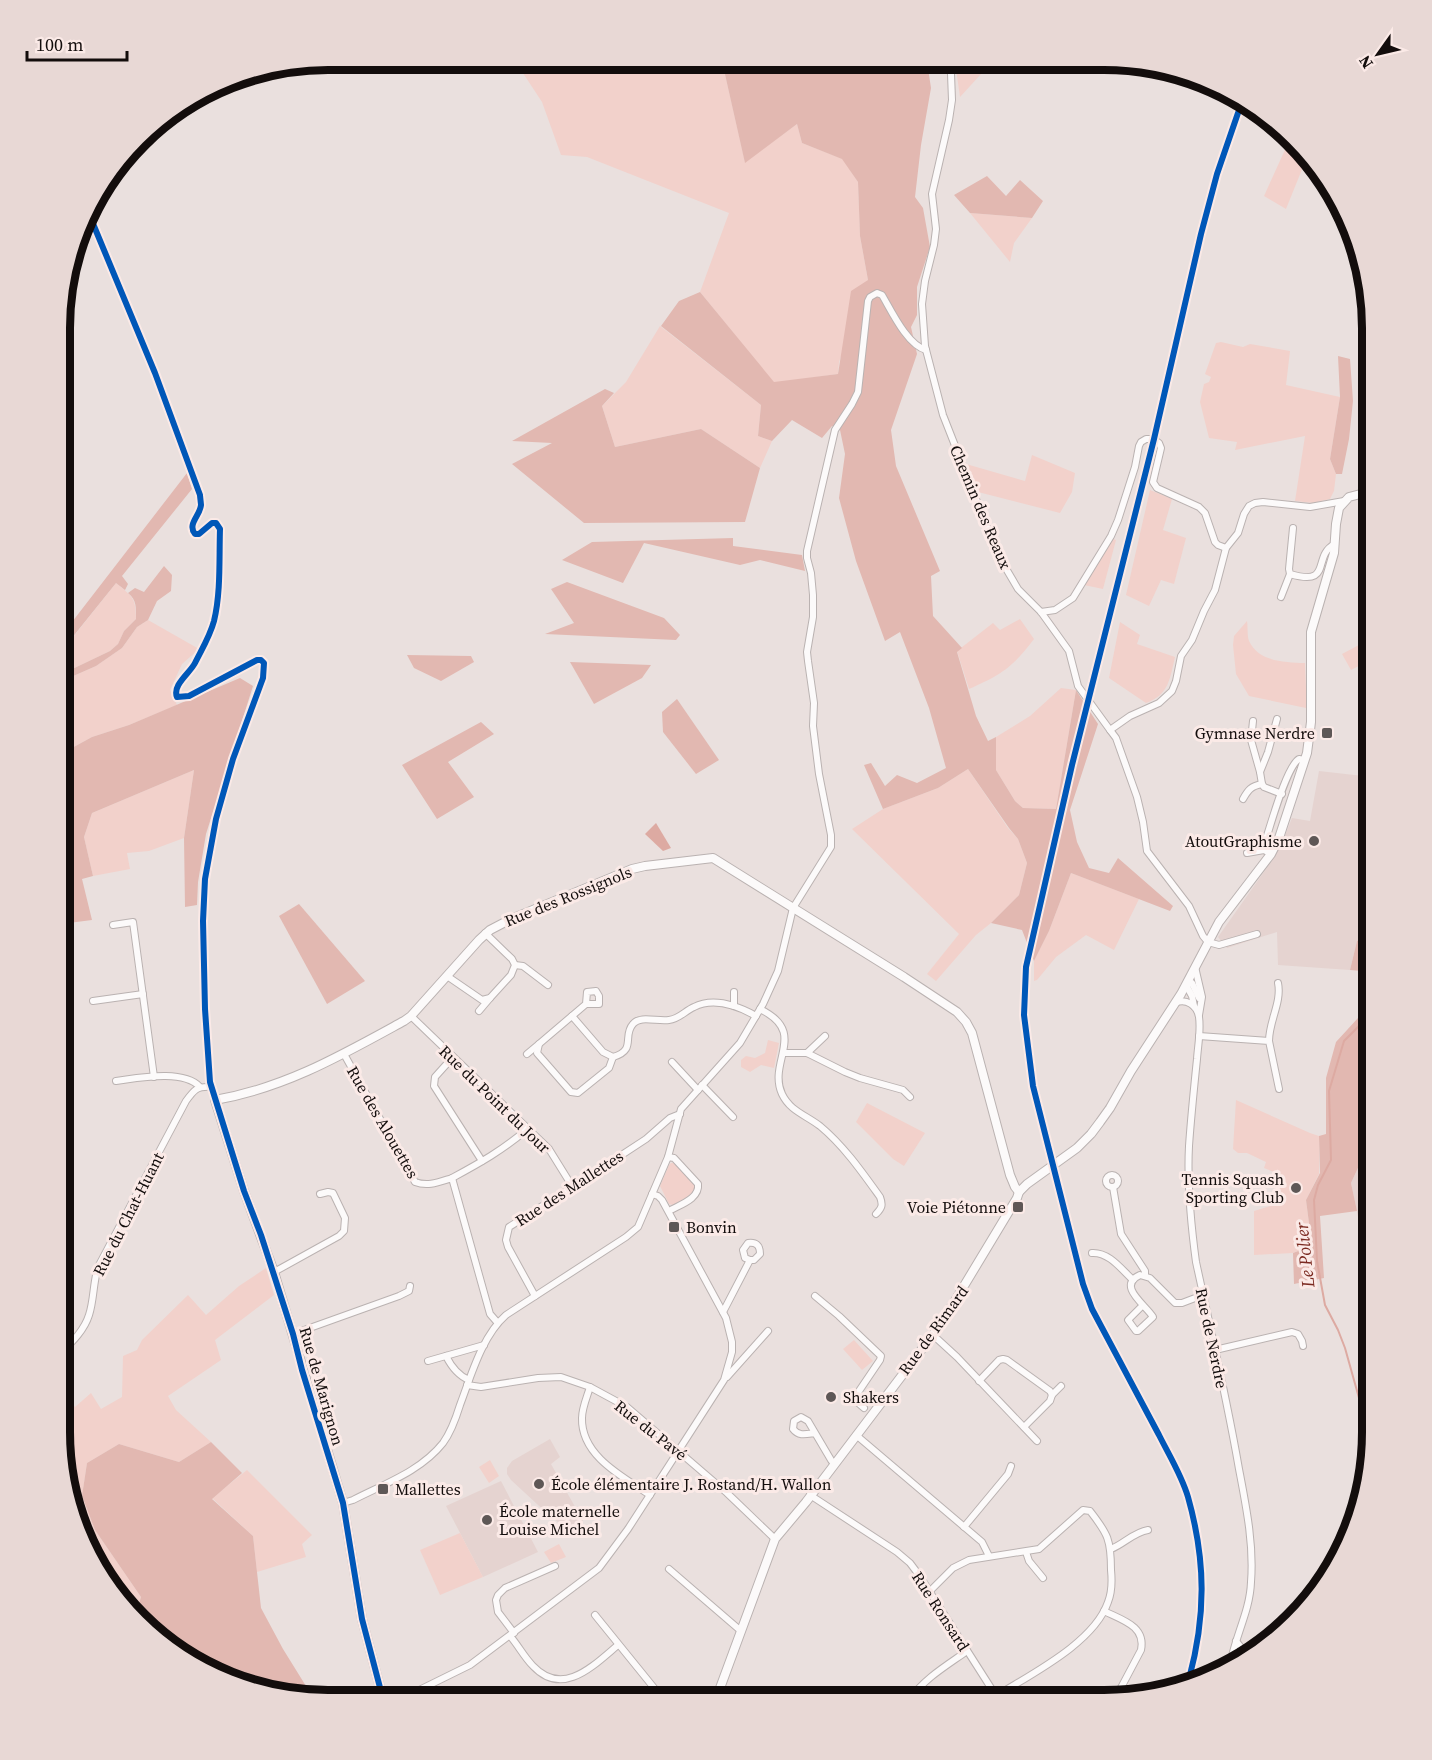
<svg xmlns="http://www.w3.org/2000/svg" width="1432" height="1760" font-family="'Source Serif 4',serif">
  <rect width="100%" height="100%" fill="#eae0de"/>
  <g fill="#e5d3d0">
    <path d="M1319,771l53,6v153l-15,11 -7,29 -72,-5 -1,-33 -50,16 -9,-11 53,-75 13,-24 8,-20 18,3z"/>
    <path d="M1372,1083v137l-13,2 -8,-39 12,-26v-52z"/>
    <path d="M550,1439l10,18 -9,7 32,57 -15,12 -10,-11 -7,-5 -40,-37 -4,-6v-6l5,-7z"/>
    <path d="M501,1481l37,71 -55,25 -37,-71z"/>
  </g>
  <g fill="#f2d1cb">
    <path d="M515,61h207l23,101 52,-38 5,19 41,16 15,23 2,54 8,44 -29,82 -1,12 -64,9 -74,-91 29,-79 -142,-56 -26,-2 -19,-53z"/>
    <path d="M955,62h37l-32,35z"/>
    <path d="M1288,143l17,19 -19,47 -22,-13z"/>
    <path d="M970,213l62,5 -18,25 -4,19z"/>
    <path d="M660,326l101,79 -3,31 14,5 -12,27 -59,-39 -86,18 -13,-41 24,-24z"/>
    <path d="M1221,342l22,5 7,-3 40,7 -4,34 54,12 -10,62 6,15 -2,17 -4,8 -17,4 -18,-2 10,-65 -70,14 2,-8 -28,-4 -9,-36 4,-18 5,-2 2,-5 -6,-3 11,-31z"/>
    <path d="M1032,455l43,18 -3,19 -12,21 -82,-21 -12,-28 59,17z"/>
    <path d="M1150,490l22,9 -9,31 23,8 -12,46 -13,-4 -12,26 -23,-11z"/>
    <path d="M1372,533v48l-14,-5z"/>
    <path d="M1113,539l3,1 -13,49 -19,-4z"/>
    <path d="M116,583c16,13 20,15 20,36l-12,12 -6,13 -8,7 -46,22 -2,-8 7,-5 1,-8 -4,-6z"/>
    <path d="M1020,619l14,20c-21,28 -33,36 -65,50l-12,-38 36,-28 7,7z"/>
    <path d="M148,620l51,29 -17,15 -12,26 7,15 -48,20 -37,12 -31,17 1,-67 9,-10 25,-11 26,-18 15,-21z"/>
    <path d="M1247,621c1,6 0,14 2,20 10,21 35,21 56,22l1,25v20l-57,-12 -13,-22 -3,-29 1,-9z"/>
    <path d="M1120,622l20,13 -3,9 38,13c-5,21 -6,38 -29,46l-37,-25z"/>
    <path d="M1372,638v21l-21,11 -9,-16z"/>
    <path d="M1061,688l15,2 -20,119 -33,-1 -8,-7 -19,-31v-33l34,-21z"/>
    <path d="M968,769l40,59 10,11 9,24 -8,32 -28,28 -15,12 -40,46 -9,-7 32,-40 -107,-105 31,-20 55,-21z"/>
    <path d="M194,770l-10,68 -35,13 -22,2 3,16 -37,7 -9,-39 8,-24z"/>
    <path d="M1071,873l68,26 -25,51 -28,-15 -30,22 -19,23 -3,1v-20l15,-30z"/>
    <path d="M768,1040l11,3 -5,25 -13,-3 -11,7 -9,-5v-7l5,-4 9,2 10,-5z"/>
    <path d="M1236,1100l74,33 9,3v38l-13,26 6,46 -19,7 -39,2v-44l20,-6 10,-29 -20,-8 2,-6 -19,-9h-9l-5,-4z"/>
    <path d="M867,1103l58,30 -21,33 -11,-7 -37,-37z"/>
    <path d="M671,1163h3l21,23 -1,7 -21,12 -4,-1 -9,-18 9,-21z"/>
    <path d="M266,1268l8,27 -59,45 6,20 -53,36 8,14 35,32 -32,20 -60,-18 -32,19 -5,34 13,33 46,67 -4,13 -41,-45 -27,-64 -9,-69v-44l15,19 16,-14 10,16 21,-12 1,-41 14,-6 5,-10 46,-45 18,20 33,-29z"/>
    <path d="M854,1340l19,21 -11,9 -19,-21z"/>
    <path d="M490,1460l9,16 -10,7 -10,-16z"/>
    <path d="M247,1470l65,65 -10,9 4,13 -49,15 -4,-36 -41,-38z"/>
    <path d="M460,1533l23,44 -43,18 -20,-45z"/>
    <path d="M559,1544l7,13 -15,6 -7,-11z"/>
  </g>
  <g fill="#e2b8b1">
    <path d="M722,61l205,1 4,26 -10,57 -6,52 8,11 7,39 -13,40v28l-6,12 6,27 -26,76 5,36 44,105 -9,5 2,40 29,32 -5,4 19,64 12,25 8,-4v33l19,31 8,7 33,1 20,-119 22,34 -28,86 7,32 12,26 20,5 9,-15 55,48 -3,5 -99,-38 -22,58 -15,30 -12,-31 -31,-7 28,-28 8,-32 -9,-24 -9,-11 -41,-59 -30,19 -55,21 -19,-44 7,-2 14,23 12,-11 20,8 29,-15 -17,-60 -29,-76 -15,9 -29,-80 -17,-63 6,-44 -5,-24 -8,-4 -10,12 -30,-18 -20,21 -14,-5 3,-31 -100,-79 18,-25 21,-9 74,90 64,-8 13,-83 17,-11 -8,-44 -2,-54 -16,-23 -40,-16 -5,-19 -52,39z"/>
    <path d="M987,176l19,20 14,-16 23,21 -11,17 -62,-5 -16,-18z"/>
    <path d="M1338,356l12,3 3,42 -4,38 -7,35h-6l-6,-15 10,-62z"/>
    <path d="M605,389l9,4 -12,13 13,41 86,-18 59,39 -15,54 -161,1 -72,-59 40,-21 -40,-2z"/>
    <path d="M187,473l5,16 -70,87 6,8 -3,6 -9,-7 -53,66 -1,-14z"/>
    <path d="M733,538v8l69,9 3,16 -45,-11 -20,5 -96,-22 -21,40 -61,-23 30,-18z"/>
    <path d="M164,566l8,9 -1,16 -14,10 -9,19 -11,7 -15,21 -26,18 -25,11 -7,-4 46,-22 8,-7 6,-13 12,-12c0,-11 1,-19 -8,-26l7,-5 9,4z"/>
    <path d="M567,582l97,36 16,17 -4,5 -131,-6 29,-11 -23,-34z"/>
    <path d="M407,655l64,1 3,6 -33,19 -27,-13z"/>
    <path d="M570,662l81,3 -9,13 -48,26z"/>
    <path d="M240,678l13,8 -47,148 -8,48 -1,23 -12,2 -1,-69 10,-68 -102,43 -8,24 9,39 -11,3 10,41 -31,4v-105l4,-2 -1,-12 -3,-9v-42l31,-17 37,-12z"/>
    <path d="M677,699l42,61 -23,14 -33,-42 -1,-20z"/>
    <path d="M481,722l13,12 -46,28 26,35 -37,22 -35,-54z"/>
    <path d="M299,904l66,77 -38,23 -48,-88z"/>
    <path d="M1372,930v153l-9,22v52l-12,26 6,28 -37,5 4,62 -30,6 -1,-31 19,-7 -6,-46 14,-27 -1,-37 7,-2v-56l10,-36 22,-24 4,-47 -12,-1 7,-29z"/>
    <path d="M61,956l13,45 -13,3z"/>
    <path d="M211,1442l31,31 -30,26 41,37 8,72 22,41 31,50 -71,-13 -63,-31 -43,-45 4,-13 -46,-67 -13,-34 5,-33 32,-19 60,18z"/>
  </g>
  <path fill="#ddaaa2" d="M656,823l15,25 -8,3 -18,-17z"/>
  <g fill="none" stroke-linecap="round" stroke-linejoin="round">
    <path stroke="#ddaaa2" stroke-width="2" d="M1364,1488v-34l4,-14 -9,-42 -14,-50 -7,-18 -13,-25 -8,-44 -3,-61 4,-15 13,-25 -2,-69 15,-50 17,-17 3,-11 2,-37 6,-24"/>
    <defs>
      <g id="minor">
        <path d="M948,62l3,12 1,26 -3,20 -17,74 4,35 -2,16 -9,36 -3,23 3,42 18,69 55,140 20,34 23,23 28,39 9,35 32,44"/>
        <path d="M89,214l66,159 45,122c0,1 1,9 1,10 -1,11 -14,19 -6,29h4l13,-11h4l4,6c-1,30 1,63 -6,92 -4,15 -12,28 -19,42 -5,10 -23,22 -18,34l12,-1 68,-36h4l3,3 -1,15 -30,81 -17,60 -11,60 -2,42 2,88 5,73 5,18"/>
        <path d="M1293,528l-4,41 1,5c44,13 21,-18 45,-30"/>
        <path d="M1281,597l9,-23"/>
        <path d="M1041,612l14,-2 18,-12 38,-62 7,-16 17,-53 4,-21 2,-4 5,-3h8l5,4 2,5 -8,34 4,6 42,19 6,6 10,29 3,3 8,3"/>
        <path d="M1277,719l-9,33 -8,20 2,12 2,3 18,7"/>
        <path d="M1253,721l-2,19 9,32"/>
        <path d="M1243,799c5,-9 8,-13 19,-15"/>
        <path d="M1247,853l17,-3"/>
        <path d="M1271,854l-7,-4v-5c6,-17 22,-78 35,-86l5,1"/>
        <path d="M113,925l20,-3 21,155"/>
        <path d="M1257,934l-38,11 -11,-3 -5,-6 -14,-30 -42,-55 -4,-29 -6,-25 -21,-59 -6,-8 20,-14 29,-13 13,-12 4,-10 5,-25 11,-16 12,-29 11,-21 11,-42 12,-15 6,-19 5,-8 6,-3 8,-1 47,5 34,-6"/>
        <path d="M515,965l8,1 25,19"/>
        <path d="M1195,967l7,30 -3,18"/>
        <path d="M447,976l35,24 8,-2 21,-23 4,-10 -3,-6 -27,-26"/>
        <path d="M1186,985l6,-2 7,15"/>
        <path d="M1186,985l6,11 2,10"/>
        <path d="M93,1001l50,-7"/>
        <path d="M1175,1003c11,-5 22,2 24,14 2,13 -1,28 -2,42 -3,29 -6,58 -8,87 -2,38 2,79 7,116 15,69 31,137 43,207 7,37 15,75 12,113 -1,30 -17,56 -21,84"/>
        <path d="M586,1004h13v-8l-3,-5 -9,1 -1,12 -47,40 -2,9 34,39 7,1 31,-25 4,-11"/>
        <path d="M734,1006v-14"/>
        <path d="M760,1009c49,24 7,52 22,85 8,17 24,21 38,32 24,20 42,46 60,71 3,8 2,11 -4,17"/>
        <path d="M479,1011l11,-13"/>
        <path d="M411,1016l138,133 23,37"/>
        <path d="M572,1016l31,36 10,5c24,-7 9,-21 20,-33 7,-9 25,-2 36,-4 10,-1 16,-9 25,-13 20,-10 44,-1 62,9"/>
        <path d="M1199,1036l70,5 10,48"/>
        <path d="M1269,1041c0,-20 13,-39 9,-58"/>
        <path d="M784,1053h23l38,19 15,6 43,12 7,7"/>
        <path d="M807,1053l18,-17"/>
        <path d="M344,1054l71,128c13,5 24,0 37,-4l38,136 7,8"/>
        <path d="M527,1054l12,-10"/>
        <path d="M453,1057l-18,20 -1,9 48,75"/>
        <path d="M672,1062l26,28"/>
        <path d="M116,1081c23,-3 67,-12 84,6"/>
        <path d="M702,1085l31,32"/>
        <path d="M668,1157l6,1 24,26c2,15 -19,21 -29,27"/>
        <circle cx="1112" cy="1181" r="6"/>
        <path d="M452,1178c26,-14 53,-29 75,-49"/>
        <path d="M1113,1187l8,47 24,37v4"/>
        <path d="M1364,1234l7,50"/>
        <path d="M1092,1253c17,-1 29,16 41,27"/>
        <path d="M274,1272l65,-36 5,-5 1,-13 -12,-25 -5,-1 -8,2"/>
        <path d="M535,1296l-27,-49 -2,-7 3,-13 76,-48 61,-40 24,-21 10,-4"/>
        <path d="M815,1296l24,20 42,40 -1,4 -23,34v8l7,6"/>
        <path d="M1143,1305l-15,15 8,11h2l15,-14c-7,-12 -37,-31 -13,-42l10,3 25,25h7l21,-8"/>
        <path d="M723,1312l27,-52h4l6,-6c0,-9 -4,-12 -12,-11l-5,7 2,8 5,2"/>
        <path d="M293,1334l106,-38 10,-5 1,-5"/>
        <path d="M933,1335l24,22 80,84"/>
        <path d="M1215,1350l77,-18 6,2 4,7 1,5"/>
        <path d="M60,1354c11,-11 24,-23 29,-39 5,-15 4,-32 9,-48l88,-166c8,-11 11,-15 25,-14"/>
        <path d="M446,1356c5,10 13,20 23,24"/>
        <path d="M428,1361l56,-16"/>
        <path d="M727,1377l41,-46"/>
        <path d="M979,1381l20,-21 4,-1 4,1 43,31 2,4 -2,6 -26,26"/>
        <path d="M467,1385l14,2 57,-9 23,-1 29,10 37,20 100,86 48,46"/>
        <path d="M590,1387c-3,10 -8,21 -8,31 -1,38 41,59 68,77"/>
        <path d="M1052,1395l9,-9"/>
        <path d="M815,1433c-8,1 -16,4 -22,-4l1,-8 7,-4 7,4 23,39 3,4"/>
        <path d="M856,1435l126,107 7,14"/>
        <path d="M810,1495l87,57 13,11 9,12 79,124"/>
        <path d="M343,1503l10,-3c31,-16 68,-29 90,-57 8,-11 13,-25 17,-38 11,-29 22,-69 46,-90l120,-78 12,-10 30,-70 13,-48 59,-66 23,-39 15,-33 15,-63 38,-61v-12l-12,-61 -6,-48 1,-23 -6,-42 -1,-9 6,-35v-22l-2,-22 -4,-15v-7l28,-121 17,-26 6,-12 10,-91 2,-4 7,-4 5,2c9,15 25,50 44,55"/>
        <path d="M964,1527l44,-53 3,-8"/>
        <path d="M1111,1549c13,-5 23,-17 37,-19"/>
        <path d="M1026,1552l3,9 14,17"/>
        <path d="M669,1569l72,62"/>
        <path d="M930,1591l23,-23 16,-8 70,-11 44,-39 7,1c18,23 21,29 21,59 1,10 1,22 -3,32 -14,41 -77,72 -112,94"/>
        <path d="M1104,1611c18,9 42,15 37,39l-26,49"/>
        <path d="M595,1615l68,84"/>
        <path d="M514,1633l-16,-21 -2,-12 2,-5 7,-7 50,-22"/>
        <path d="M510,1636c8,9 14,21 23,30 30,32 61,-1 85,-21"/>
        <path d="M1236,1641l11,14"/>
        <path d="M426,1688l7,11"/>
        <path d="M1100,1692l5,7"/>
        <path d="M401,1699l69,-34 129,-97 29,-39 96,-149 8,-28v-10l-6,-24 -64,-118 -4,-4 -6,-2"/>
        <path d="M910,1699c15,-21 36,-33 57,-48"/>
      </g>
      <g id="tertiary">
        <path d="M383,1699l-21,-80 -19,-116 -69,-231 -30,-81 -29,-91c70,-12 127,-45 189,-79l7,-5 68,-76 11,-10 21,-11 121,-50 13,-3 68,-8 191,119 53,35 9,10 6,11 38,142 5,12 4,5"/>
        <path d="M716,1699l59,-160 31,-37 135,-178 76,-126 2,-6 8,-8 50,-36 14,-14 9,-12 10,-14 21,-37 50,-77 38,-72 52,-68 8,-16 28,-85 4,-31v-90l23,-79 2,-29 3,-16 10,-11 23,-6"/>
      </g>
    </defs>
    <use href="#minor" stroke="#bab2b1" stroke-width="8"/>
    <use href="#tertiary" stroke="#bab2b1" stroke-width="10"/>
    <use href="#minor" stroke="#fcfafa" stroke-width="6"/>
    <use href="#tertiary" stroke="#fcfafa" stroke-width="8"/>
    <defs>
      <g id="cycleway">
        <path d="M89,214l66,159 45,122c0,1 1,9 1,10 -1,11 -14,19 -6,29h4l13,-11h4l4,6c-1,30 1,63 -6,92 -4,15 -12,28 -19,42 -5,10 -23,22 -18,34l12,-1 68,-36h4l3,3 -1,15 -30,81 -17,60 -11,60 -2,42 2,88 5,73 34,109 17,44 32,99 9,36 41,133 19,116 21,80"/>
        <path d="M1189,1679c17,-63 17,-118 -1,-182 -6,-21 -19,-42 -29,-62 -22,-42 -45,-84 -67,-126l-9,-25 -50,-198 -9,-71 2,-48 46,-202 82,-326 47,-205 16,-60 21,-61 6,-11"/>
      </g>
    </defs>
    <use href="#cycleway" stroke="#fbeae7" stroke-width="10"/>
    <use href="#cycleway" stroke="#0057b8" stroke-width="6"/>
  </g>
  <g fill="#5e5756" stroke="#fbeae7" stroke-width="2">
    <rect x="1321" y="727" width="12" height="12" rx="3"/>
    <circle cx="1314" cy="841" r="6"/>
    <circle cx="1296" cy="1188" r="6"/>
    <rect x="1012" y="1201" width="12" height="12" rx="3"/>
    <rect x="668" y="1221" width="12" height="12" rx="3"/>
    <circle cx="831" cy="1397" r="6"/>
    <circle cx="539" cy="1484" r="6"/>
    <rect x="377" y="1483" width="12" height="12" rx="3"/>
    <circle cx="487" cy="1520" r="6"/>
  </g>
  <g text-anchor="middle" stroke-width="6" stroke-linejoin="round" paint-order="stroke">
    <g font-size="16" fill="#130d0c" stroke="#fbeae7">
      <text transform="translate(981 507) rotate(67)" y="6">Chemin des Reaux</text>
      <text transform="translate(568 896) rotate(-22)" y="6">Rue des Rossignols</text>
      <text transform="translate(495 1099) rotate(44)" y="6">Rue du Point du Jour</text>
      <text transform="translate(383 1122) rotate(60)" y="6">Rue des Alouettes</text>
      <text transform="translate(569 1188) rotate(-33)" y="6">Rue des Mallettes</text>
      <text transform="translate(128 1214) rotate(-63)" y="6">Rue du Chat-Huant</text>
      <text transform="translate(933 1330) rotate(-54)" y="6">Rue de Rimard</text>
      <text transform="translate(1212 1338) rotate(78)" y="6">Rue de Nerdre</text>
      <text transform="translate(322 1386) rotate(74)" y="6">Rue de Marignon</text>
      <text transform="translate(651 1430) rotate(38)" y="6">Rue du Pavé</text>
      <text transform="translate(941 1611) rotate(57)" y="6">Rue Ronsard</text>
    </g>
    <g font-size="16" fill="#130d0c" stroke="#fbeae7" text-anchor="start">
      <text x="1315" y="739" text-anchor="end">Gymnase Nerdre</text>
      <text x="1302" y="847" text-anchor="end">AtoutGraphisme</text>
      <text x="1284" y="1185" text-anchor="end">Tennis Squash<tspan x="1284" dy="18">Sporting Club</tspan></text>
      <text x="1006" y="1213" text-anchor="end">Voie Piétonne</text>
      <text x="686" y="1233">Bonvin</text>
      <text x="843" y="1403">Shakers</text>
      <text x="551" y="1490">École élémentaire J. Rostand/H. Wallon</text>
      <text x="395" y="1495">Mallettes</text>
      <text x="499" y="1517">École maternelle<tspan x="499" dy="18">Louise Michel</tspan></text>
    </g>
    <g font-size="18" font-style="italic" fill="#7c2b22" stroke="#fbeae7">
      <text transform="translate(1305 1255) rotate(-96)" y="6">Le Polier</text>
    </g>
  </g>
  <path d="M0 0H1432V1760H0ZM328 70H1104A258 258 0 0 1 1362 328V1432A258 258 0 0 1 1104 1690H328A258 258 0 0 1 70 1432V328A258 258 0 0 1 328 70Z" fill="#e8d8d5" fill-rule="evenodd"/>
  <path fill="none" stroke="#130d0c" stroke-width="8" d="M328 70H1104A258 258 0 0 1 1362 328V1432A258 258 0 0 1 1104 1690H328A258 258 0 0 1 70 1432V328A258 258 0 0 1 328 70Z"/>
  <g transform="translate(1378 54) rotate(236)" stroke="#fbeae7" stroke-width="4.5" paint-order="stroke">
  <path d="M0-4.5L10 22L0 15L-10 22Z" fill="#130d0c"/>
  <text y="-9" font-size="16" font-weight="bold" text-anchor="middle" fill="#130d0c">N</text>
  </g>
  <path d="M27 51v9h100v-9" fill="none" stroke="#130d0c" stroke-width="3"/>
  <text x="36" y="51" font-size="18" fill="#130d0c" stroke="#fbeae7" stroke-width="4.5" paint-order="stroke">100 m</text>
</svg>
